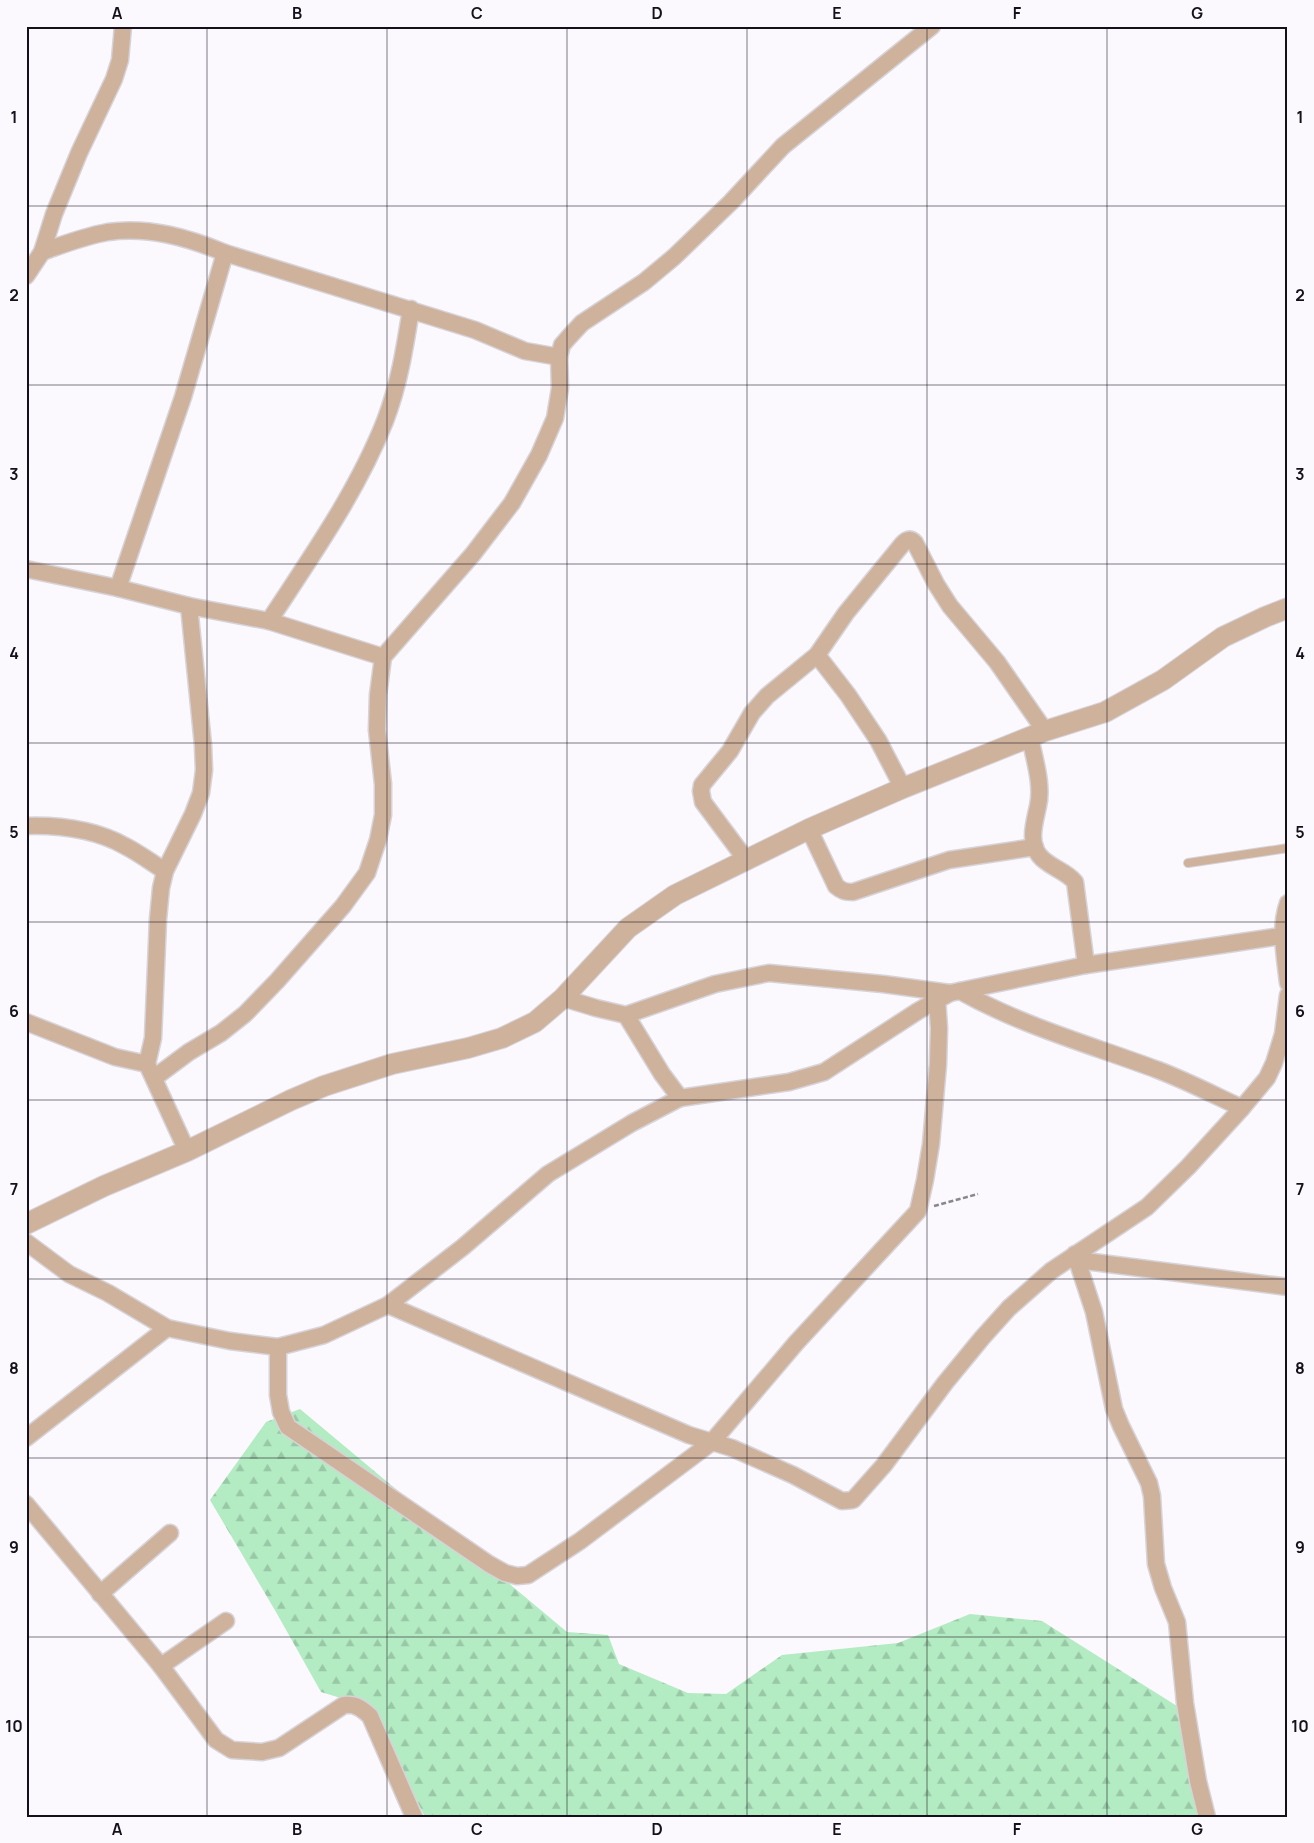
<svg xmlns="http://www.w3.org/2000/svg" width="1314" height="1843" font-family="Manrope,sans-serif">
  <defs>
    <pattern id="forest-firs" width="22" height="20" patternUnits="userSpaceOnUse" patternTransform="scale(1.25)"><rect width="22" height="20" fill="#b3ebc2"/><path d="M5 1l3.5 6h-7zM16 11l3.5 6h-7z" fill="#99c8a6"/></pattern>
  </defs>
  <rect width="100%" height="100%" fill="#fbf8fe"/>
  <path fill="url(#forest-firs)" d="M300,1409l267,223 41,3 11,29 69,29 38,1 56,-39 116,-12 72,-29 72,7 146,92 18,104h-781l-55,-110 -49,-15 -45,-80 -66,-112 56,-78z"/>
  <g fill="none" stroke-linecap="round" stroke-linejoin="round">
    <defs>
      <path id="service" d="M1188,863l100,-15"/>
      <g id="minor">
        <path d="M42,252c22,-8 43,-16 66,-20 41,-6 81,6 117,21l250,77 50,21 34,6"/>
        <path d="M26,276l16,-24 12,-38 25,-61 35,-74 6,-19 3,-34"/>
        <path d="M26,569l92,19 71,18 80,15 114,36"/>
        <path d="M118,588l65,-191 42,-144"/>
        <path d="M269,621c42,-64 88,-129 116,-200 14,-36 20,-74 26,-112"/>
        <path d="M817,655l31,40 30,45 25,48"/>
        <path d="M1030,737c4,21 13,48 8,69 -3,15 -10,35 1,49 9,12 26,15 36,27l11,83"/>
        <path d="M26,826c33,-1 70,4 99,20 14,7 27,17 40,25"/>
        <path d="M809,829l27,57c6,5 9,6 17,6l96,-32 86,-13"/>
        <path d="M747,861l-44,-59 -2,-11 1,-6 28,-34 22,-38 15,-17 50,-41 29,-42 54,-66c4,-5 9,-11 15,-4l21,41 14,22 47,56 48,69"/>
        <path d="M1288,903c-9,25 -3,54 0,80"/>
        <path d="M960,991c62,35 131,54 198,79 29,11 56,25 84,38"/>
        <path d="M563,998l33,10 30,7 89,-31 54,-11 114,11 67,9"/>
        <path d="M626,1015l36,59 18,24 109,-16 35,-10 94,-61 32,-18 136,-28 202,-30"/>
        <path d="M26,1022l89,35 32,7"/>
        <path d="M154,1078l35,-26 32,-19 24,-19 32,-33 66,-75 24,-33 11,-33 5,-25v-31l-6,-54 1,-35 5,-38 90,-103 39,-51 27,-48 16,-37 5,-30 -1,-31 3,-12 7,-8 13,-14 62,-41 30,-25 57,-55 52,-56 149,-120"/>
        <path d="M187,1151l-40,-87 6,-26 5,-119 3,-31 4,-17 28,-57 8,-21 3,-23 -1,-25 -14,-139"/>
        <path d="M26,1242l43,32 39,19 59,35 63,13 48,6 46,-12 64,-30 75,-58 85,-73 84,-51 48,-25"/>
        <path d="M1075,1254l19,58 20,97 7,17 28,57 3,13 4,68 7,24 14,34 8,81 13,78 9,36"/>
        <path d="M1077,1260l211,27"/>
        <path d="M388,1305l301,130 43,13 61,27 49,26 11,-1 31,-35 61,-82 37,-45 27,-30 42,-37 96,-64 41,-40 54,-59 25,-30 7,-15 9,-29 5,-39"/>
        <path d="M278,1347v48l3,17 7,15 201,137 16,9 12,3 11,-1 52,-34 132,-99 84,-99 122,-132 7,-31 6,-36 7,-80 1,-36 -2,-29"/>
        <path d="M26,1438l141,-110"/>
        <path d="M26,1504l135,162 55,74 16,10 30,2 17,-4 65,-43c12,-1 17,3 26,11l44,101"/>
        <path d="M100,1594l70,-61"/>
        <path d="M161,1666l65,-45"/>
      </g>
      <path id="tertiary" d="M26,1224l78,-38 83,-35 104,-51 33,-14 68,-22 76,-16 34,-10 33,-16 28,-24 65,-70 47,-33 134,-66 94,-41 142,-57 60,-19 58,-32 60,-43 42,-20 23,-9"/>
    </defs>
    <use href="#service" stroke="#d6d3d9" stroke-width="10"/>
    <use href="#minor" stroke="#d6d3d9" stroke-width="19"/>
    <use href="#tertiary" stroke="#d6d3d9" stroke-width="22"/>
    <path stroke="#8a868e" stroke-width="2.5" stroke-dasharray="5 2.5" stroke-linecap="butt" d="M934,1206l44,-12"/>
    <use href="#service" stroke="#ceb29c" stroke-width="8"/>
    <use href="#minor" stroke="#ceb29c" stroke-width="16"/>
    <use href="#tertiary" stroke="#ceb29c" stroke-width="20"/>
  </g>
  <path fill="none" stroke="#151019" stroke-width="1" stroke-opacity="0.55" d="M207,26v1791M387,26v1791M567,26v1791M747,26v1791M927,26v1791M1107,26v1791M26,206h1262M26,385h1262M26,564h1262M26,743h1262M26,922h1262M26,1100h1262M26,1279h1262M26,1458h1262M26,1637h1262"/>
  <rect width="1314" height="1843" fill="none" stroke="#fbf8fe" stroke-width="55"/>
  <rect x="28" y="28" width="1258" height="1788" fill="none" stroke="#151019" stroke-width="2"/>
  <g font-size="16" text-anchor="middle" font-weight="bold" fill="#151019">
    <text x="117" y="19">A</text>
    <text x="297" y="19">B</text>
    <text x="477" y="19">C</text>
    <text x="657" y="19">D</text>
    <text x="837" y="19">E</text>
    <text x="1017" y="19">F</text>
    <text x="1197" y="19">G</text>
    <text x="14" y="123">1</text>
    <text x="1300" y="123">1</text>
    <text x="14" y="301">2</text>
    <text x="1300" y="301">2</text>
    <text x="14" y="480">3</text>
    <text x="1300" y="480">3</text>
    <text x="14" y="659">4</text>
    <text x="1300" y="659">4</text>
    <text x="14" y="838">5</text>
    <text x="1300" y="838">5</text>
    <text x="14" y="1017">6</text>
    <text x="1300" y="1017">6</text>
    <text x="14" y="1195">7</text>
    <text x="1300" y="1195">7</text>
    <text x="14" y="1374">8</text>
    <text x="1300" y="1374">8</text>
    <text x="14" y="1553">9</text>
    <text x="1300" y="1553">9</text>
    <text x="14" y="1732">10</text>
    <text x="1300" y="1732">10</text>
    <text x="117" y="1835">A</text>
    <text x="297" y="1835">B</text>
    <text x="477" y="1835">C</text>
    <text x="657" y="1835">D</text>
    <text x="837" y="1835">E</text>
    <text x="1017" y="1835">F</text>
    <text x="1197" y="1835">G</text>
  </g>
</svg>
